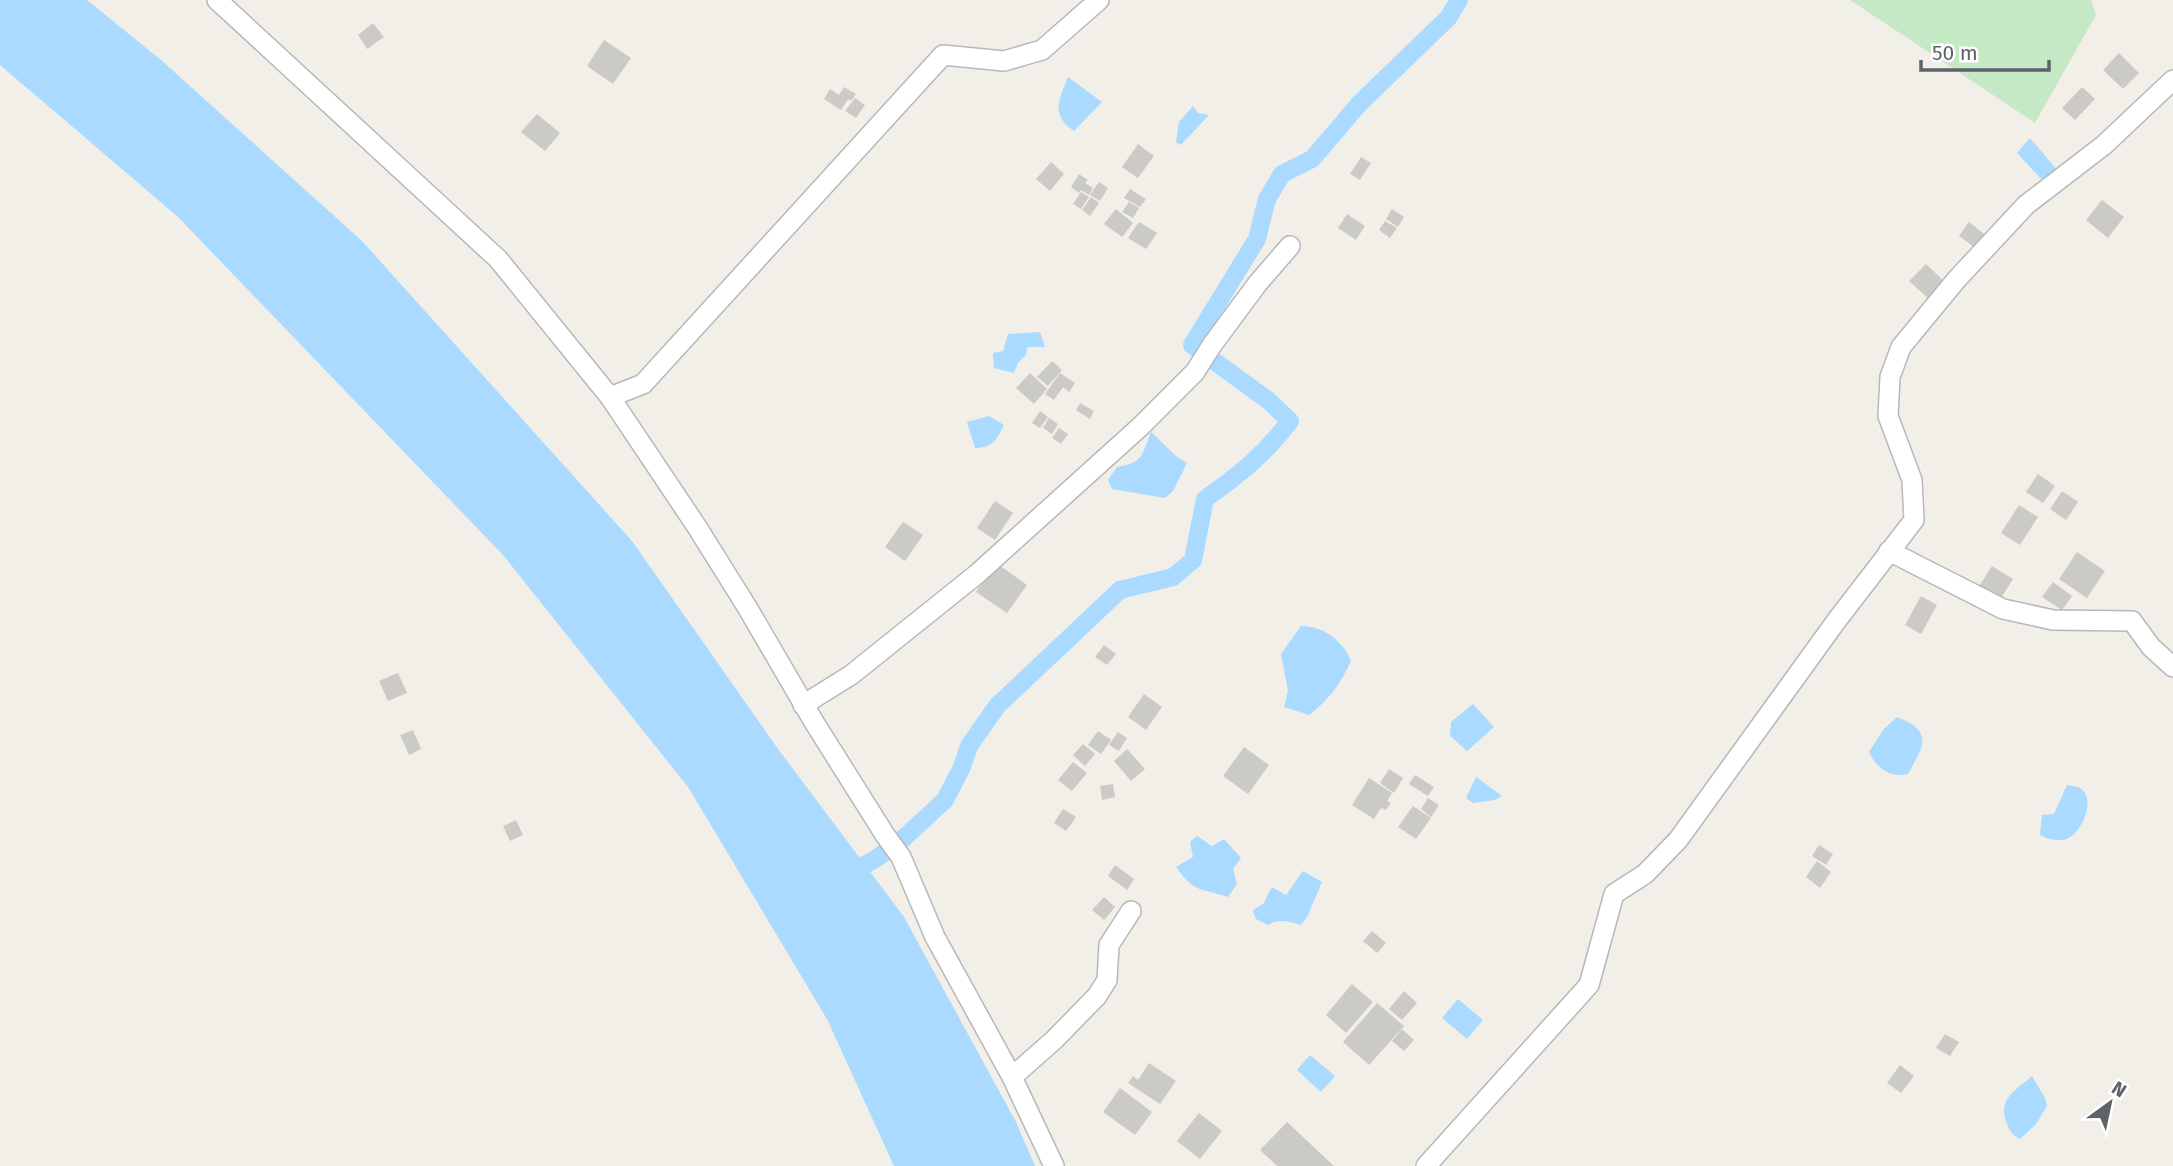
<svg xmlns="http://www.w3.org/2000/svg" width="2173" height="1166" font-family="'Fira Sans',sans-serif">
  <rect width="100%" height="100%" fill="#f1efe8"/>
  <path fill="#c5e8c5" d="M1850,0h241l5,15 -61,108z"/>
  <g fill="#aadaff">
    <path d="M0,0h87l74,60 201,181 270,300 146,208 126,168 112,205 19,44h-141l-67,-147 -139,-232 -185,-232 -326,-339 -177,-151z"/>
    <path d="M1068,77l34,25 -28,29c-24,-17 -15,-31 -6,-54z"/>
    <path d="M1193,106l5,7 11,2 -28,30 -5,-3 3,-20z"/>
    <path d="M2030,138l27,32 -13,12 -27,-29z"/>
    <path d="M1040,332l5,15h-18l-1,8 -8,8 -4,10 -20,-5 -1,-15 10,-2 5,-17z"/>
    <path d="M989,416l15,9c-7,14 -11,23 -29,23l-8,-26z"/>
    <path d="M1151,432l25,24 11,7 -14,28 -8,7 -53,-9 -4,-9 9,-13c26,-4 25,-12 34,-35z"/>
    <path d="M1301,626c23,0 42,15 50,35 -10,22 -23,40 -42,54l-25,-8 4,-16 -7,-37z"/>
    <path d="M1473,704l21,23 -27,24 -17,-15 1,-14z"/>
    <path d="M1897,717c38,15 26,29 11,57 -18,4 -32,-6 -39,-22l14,-22z"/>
    <path d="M1476,777l26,19 -7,4 -22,3 -7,-5z"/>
    <path d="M2067,785c6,1 12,1 16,5 12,13 -2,43 -16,49 -8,3 -20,0 -27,-4l2,-20 12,-1z"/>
    <path d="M1197,836l15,10 12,-7 17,19 -8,11 4,15 -9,13c-29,-10 -31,-2 -52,-30l17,-10 -3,-15z"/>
    <path d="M1303,871l19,11 -15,35 -6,8c-11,-3 -22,-7 -33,0l-12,-6 -3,-7 1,-3 9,-5 9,-17 14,8z"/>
    <path d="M1458,999l25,21 -16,19 -25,-21z"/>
    <path d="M1310,1055l25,21 -14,16 -24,-22z"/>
    <path d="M2032,1076l13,22 2,8 -11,18 -16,15c-9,-5 -10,-8 -14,-18 -8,-22 10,-31 26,-45z"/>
  </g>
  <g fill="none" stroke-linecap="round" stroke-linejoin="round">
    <path stroke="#aadaff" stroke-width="18" d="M845,876l32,-18 28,-21 40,-37 17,-33 7,-21 28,-40 123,-116 53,-13 20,-17 12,-61c34,-24 60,-45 85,-78l-21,-20 -77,-56 65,-106 10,-40 15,-25 30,-15 48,-56 88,-85 11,-18"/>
  </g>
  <g fill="#cccac5">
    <path d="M373,23l11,14 -17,12 -9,-14z"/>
    <path d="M604,40l27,18 -18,26 -26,-18z"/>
    <path d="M2119,53l20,20 -16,16 -20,-19z"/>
    <path d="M844,87l12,7 -5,7 -3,-2 -7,11 -17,-11 6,-10 9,6z"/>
    <path d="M2082,87l13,12 -20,21 -13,-12z"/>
    <path d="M855,98l10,7 -9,13 -11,-7z"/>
    <path d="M537,114l23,19 -15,18 -24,-19z"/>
    <path d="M1138,144l16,12 -16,22 -16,-11z"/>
    <path d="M1361,157l10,6 -11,17 -10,-6z"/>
    <path d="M1051,162l13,12 -14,17 -14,-12z"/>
    <path d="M1079,174l9,6 -3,3 8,5 -4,7 -8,-5 -2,3 -8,-6z"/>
    <path d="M1099,182l9,6 -8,13 -10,-6z"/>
    <path d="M1130,189l16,10 -6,8 -16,-9z"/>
    <path d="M1081,192l8,5 -8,12 -8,-5z"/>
    <path d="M1091,197l8,6 -9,13 -8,-6z"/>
    <path d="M2102,200l22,17 -16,21 -22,-18z"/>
    <path d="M1129,202l10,6 -6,10 -11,-6z"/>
    <path d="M1116,209l17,14 -11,14 -18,-13z"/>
    <path d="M1392,209l12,8 -6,10 -12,-8z"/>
    <path d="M1347,214l18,12 -9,14 -18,-12z"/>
    <path d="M1385,221l12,7 -7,10 -11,-8z"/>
    <path d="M1139,222l18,11 -11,16 -18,-11z"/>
    <path d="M1969,222l15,12 -10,13 -15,-11z"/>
    <path d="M1926,264l21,20 -16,17 -22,-20z"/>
    <path d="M1052,361l10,9 -14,16 -11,-9z"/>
    <path d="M1030,373l17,16 -13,15 -18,-16z"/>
    <path d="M1060,373l15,10 -6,9 -6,-5 -9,13 -9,-6z"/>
    <path d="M1080,403l14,8 -4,8 -14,-9z"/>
    <path d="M1040,411l8,6 -8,11 -8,-5z"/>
    <path d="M1049,418l9,6 -6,10 -9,-6z"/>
    <path d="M1059,428l9,6 -7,10 -9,-6z"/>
    <path d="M2038,474l17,12 -12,17 -17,-11z"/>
    <path d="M2062,491l16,11 -12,18 -16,-11z"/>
    <path d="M995,501l18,12 -18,27 -18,-12z"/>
    <path d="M2019,505l19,12 -18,28 -19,-12z"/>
    <path d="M903,522l20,13 -18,26 -20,-14z"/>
    <path d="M2077,552l28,19 -18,27 -28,-19z"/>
    <path d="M996,563l31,22 -20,28 -31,-21z"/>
    <path d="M1992,566l21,13 -14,22 -21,-13z"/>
    <path d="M2053,582l19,14 -10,14 -20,-13z"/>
    <path d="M1921,596l16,9 -16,29 -16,-9z"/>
    <path d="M1104,645l12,9 -9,11 -12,-8z"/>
    <path d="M398,673l9,20 -19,8 -9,-20z"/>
    <path d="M1144,694l18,13 -16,23 -18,-13z"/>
    <path d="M413,730l8,19 -12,6 -9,-20z"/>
    <path d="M1098,731l13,9 -10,14 -13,-9z"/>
    <path d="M1118,732l9,6 -8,13 -10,-6z"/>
    <path d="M1083,744l12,10 -10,12 -12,-11z"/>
    <path d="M1244,747l25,18 -21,29 -25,-18z"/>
    <path d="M1127,749l18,20 -14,12 -17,-20z"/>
    <path d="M1073,762l14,11 -15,18 -14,-11z"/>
    <path d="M1389,769l14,9 -9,15 -14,-10z"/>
    <path d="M1415,775l19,12 -6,9 -19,-12z"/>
    <path d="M1369,778l23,15 -5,8 4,2 -5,7 -5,-2 -7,11 -22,-14z"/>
    <path d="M1113,784l2,13 -13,3 -2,-14z"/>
    <path d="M1428,798l11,7 -8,12 -10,-8z"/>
    <path d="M1413,806l18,12 -15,21 -18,-12z"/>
    <path d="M1063,809l13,8 -10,14 -12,-8z"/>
    <path d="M516,820l7,15 -13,6 -7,-15z"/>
    <path d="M1819,845l14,9 -7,11 -14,-9z"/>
    <path d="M1817,861l14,11 -11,16 -14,-11z"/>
    <path d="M1115,865l19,14 -7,11 -19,-14z"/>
    <path d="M1104,897l11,10 -11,13 -12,-10z"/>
    <path d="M1372,931l14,12 -9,10 -14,-12z"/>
    <path d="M1352,984l21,18 -27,31 -20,-18z"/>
    <path d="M1404,991l13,12 -15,17 -13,-11z"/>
    <path d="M1377,1003l27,23 -35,39 -26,-23z"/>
    <path d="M1402,1029l12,11 -10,11 -12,-10z"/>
    <path d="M1945,1034l14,8 -9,14 -14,-8z"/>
    <path d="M1149,1063l27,18 -16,23 -32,-21 5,-7 5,4z"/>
    <path d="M1900,1065l14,11 -13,17 -14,-10z"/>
    <path d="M1120,1088l32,24 -17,23 -32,-23z"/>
    <path d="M1199,1113l23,18 -22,28 -23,-18z"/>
    <path d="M1287,1122l47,44h-57l-17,-16z"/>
  </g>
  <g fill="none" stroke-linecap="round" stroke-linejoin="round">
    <defs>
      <g id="street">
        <path d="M217,0l281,259 112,138 87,130 50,80 67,115 71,113 16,22 34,80 77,140 42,89"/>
        <path d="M610,397l33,-13 300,-329 61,6 38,-11 57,-50"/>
        <path d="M1889,551l114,58 50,11 79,1 19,26 22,20"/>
        <path d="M803,705l48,-30 126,-101 164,-148 54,-54 17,-27 46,-62 32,-37"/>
        <path d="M1012,1077l42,-37 43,-44 10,-16 2,-35 22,-34"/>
        <path d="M1426,1166l163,-181 25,-91 31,-20 33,-34 159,-220 77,-100 -2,-40 -24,-64 2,-39 11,-30 56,-68 69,-74 78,-60 69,-65"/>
      </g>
    </defs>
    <use href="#street" stroke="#b5b8bc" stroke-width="22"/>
    <use href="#street" stroke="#fff" stroke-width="19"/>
  </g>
  <g transform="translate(2110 1103) rotate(33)" stroke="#ffffff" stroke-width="5" paint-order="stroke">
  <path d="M0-5L12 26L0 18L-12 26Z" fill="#5f6368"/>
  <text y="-10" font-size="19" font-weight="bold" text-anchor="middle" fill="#5f6368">N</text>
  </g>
  <path d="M1921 60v10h128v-10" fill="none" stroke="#5f6368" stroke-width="3.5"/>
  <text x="1932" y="60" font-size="21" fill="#5f6368" stroke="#ffffff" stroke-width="5" paint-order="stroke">50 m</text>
</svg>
